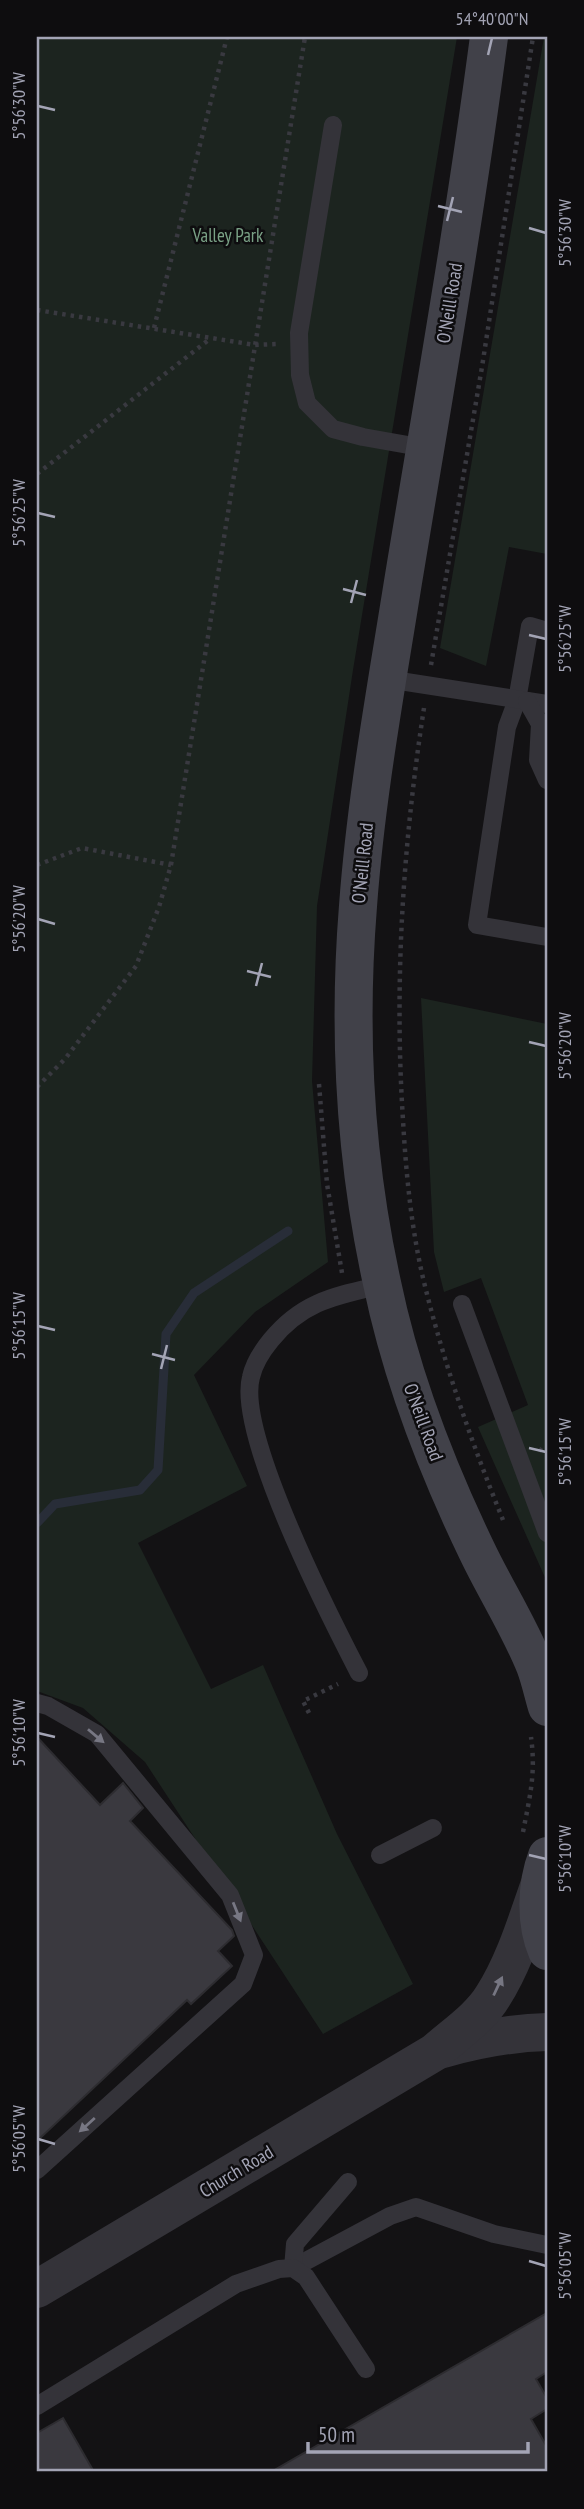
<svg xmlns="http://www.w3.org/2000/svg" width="584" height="2509" font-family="'PT Sans Narrow',sans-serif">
  <rect width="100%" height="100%" fill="#131214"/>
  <g fill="#1c241f">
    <path d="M37,37h420l-104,633 -36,236 -5,175 16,181 -73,50 -61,63 53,111 -109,57 73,146 52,-24 74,169 76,150 -90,50 -178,-272 -62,-54 -46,-17z"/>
    <path d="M544,37h3v517l-38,-7 -23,119 -46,-18z"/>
    <path d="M421,998l126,26v558l-69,-155 50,-22 -47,-127 -37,14 -10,-40z"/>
  </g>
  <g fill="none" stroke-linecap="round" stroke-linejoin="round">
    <path stroke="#282d38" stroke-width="9" d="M37,1523l18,-19 85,-14 18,-20 8,-136 28,-41 94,-62"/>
  </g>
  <g fill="#3a393f" stroke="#2d2c30" stroke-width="2">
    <path d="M37,1737l63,68 23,-22 20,25 -13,13 102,109 2,6 -16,15 14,15 -41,38 -4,-4 -150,141z"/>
    <path d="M547,2313v59l-11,7 11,19v11l-16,10 16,28v25h-276z"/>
    <path d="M63,2418l31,54h-57v-39z"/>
  </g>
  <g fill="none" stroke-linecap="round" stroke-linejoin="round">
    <g stroke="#393940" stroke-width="4.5" stroke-dasharray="3.5 5" stroke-linecap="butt">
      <path d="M37,310l218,35 23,-1"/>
      <path d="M154,328l73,-291"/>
      <path d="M37,474l174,-136"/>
      <path d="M431,665l51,-298 51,-330"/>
      <path d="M424,708c-21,136 -30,274 -21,412 3,53 8,106 20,158 20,83 48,163 80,242"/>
      <path d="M37,865l45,-17 89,17"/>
      <path d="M319,1084l8,100 15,89"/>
      <path d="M37,1087l28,-28 71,-93 23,-59 12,-42 134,-828"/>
      <path d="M539,1449l8,5"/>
      <path d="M309,1713l-6,-12 35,-17"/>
      <path d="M523,1832c7,-36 13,-59 8,-95"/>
    </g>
    <g stroke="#343339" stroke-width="18">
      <path d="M333,125l-34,208 1,42 7,28 26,26 30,8 62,11"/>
      <path d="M547,631l-17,-5 -13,74 -10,27 -30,198 70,12"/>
      <path d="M387,679l160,25"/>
      <path d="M527,701l13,23 -2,36 9,20"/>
      <path d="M462,1304l85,229"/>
      <path d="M359,1673c-29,-56 -123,-240 -108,-296 3,-14 11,-26 20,-37 32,-39 64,-44 111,-55"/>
      <path d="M37,1703l11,3 49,28 133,161 24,60 -11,29 -206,186"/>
      <path d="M380,1855l53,-27"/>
      <path d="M293,2268l97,-52 26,-9 78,27 53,11"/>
      <path d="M293,2268l2,-24 53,-62"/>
      <path d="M37,2406l199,-122 43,-15 14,-1 13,9 60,92"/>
    </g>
    <g stroke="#343339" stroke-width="38">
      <path d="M443,2049c35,-10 68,-16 104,-17"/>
      <path d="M37,2289l398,-237c19,-17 45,-34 58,-56 21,-33 33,-73 46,-110"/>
    </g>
    <g stroke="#414149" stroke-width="38">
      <path d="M489,37c-24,182 -56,363 -86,545 -17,107 -37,215 -45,324 -10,125 -3,254 24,377 19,92 54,183 95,268 18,38 42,75 58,115 5,13 8,28 12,41"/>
      <path d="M547,1856c-11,29 -12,67 0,95"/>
    </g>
  </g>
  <defs><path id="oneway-solid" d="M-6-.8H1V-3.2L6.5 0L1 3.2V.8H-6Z" transform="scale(1.75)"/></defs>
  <g fill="#777783">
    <use href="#oneway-solid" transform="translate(96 1736) rotate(40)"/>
    <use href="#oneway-solid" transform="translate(237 1912) rotate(68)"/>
    <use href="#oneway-solid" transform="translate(498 1986) rotate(-65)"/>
    <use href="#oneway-solid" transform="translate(87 2125) rotate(138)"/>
  </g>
  <path fill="none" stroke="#a3a4b5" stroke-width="2.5" d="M488,55l4,-17M38,106l17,4M438,206l24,6M447,221l6,-24M529,228l17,5M38,513l17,4M343,589l23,6M351,603l6,-23M529,635l17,4M38,919l17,5M247,971l24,6M256,986l6,-23M529,1042l17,4M38,1326l17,4M152,1354l23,6M161,1369l6,-24M529,1448l17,4M38,1733l17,4M529,1855l17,4M38,2139l17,5M529,2261l17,5"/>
  <g text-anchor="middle" stroke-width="5" stroke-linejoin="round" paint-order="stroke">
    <g font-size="19" fill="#7aa186" stroke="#0e0d0f">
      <text x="228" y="242">Valley Park</text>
    </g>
    <g font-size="19" fill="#a3a4b5" stroke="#0e0d0f">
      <text transform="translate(449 303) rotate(-81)" y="7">O'Neill Road</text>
      <text transform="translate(362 863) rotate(-84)" y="7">O'Neill Road</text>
      <text transform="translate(424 1422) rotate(70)" y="7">O'Neill Road</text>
      <text transform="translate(236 2171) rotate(-31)" y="7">Church Road</text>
    </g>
  </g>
  <rect width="584" height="2509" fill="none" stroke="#0e0d0f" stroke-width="77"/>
  <path d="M308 2442v10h220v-10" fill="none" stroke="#a3a4b5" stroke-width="3.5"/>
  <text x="318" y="2442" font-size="21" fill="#a3a4b5" stroke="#0e0d0f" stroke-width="5" paint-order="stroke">50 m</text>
  <rect x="38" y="38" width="508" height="2432" fill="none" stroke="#a3a4b5" stroke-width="2.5"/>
  <g font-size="18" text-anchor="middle" fill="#a3a4b5">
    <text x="492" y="25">54°40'00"N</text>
    <text transform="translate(19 106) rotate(-90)" y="6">5°56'30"W</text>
    <text transform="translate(565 233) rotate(-90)" y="6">5°56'30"W</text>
    <text transform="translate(19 513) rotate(-90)" y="6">5°56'25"W</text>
    <text transform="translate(565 639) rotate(-90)" y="6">5°56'25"W</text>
    <text transform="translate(19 919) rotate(-90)" y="6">5°56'20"W</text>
    <text transform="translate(565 1046) rotate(-90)" y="6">5°56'20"W</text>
    <text transform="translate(19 1326) rotate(-90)" y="6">5°56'15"W</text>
    <text transform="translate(565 1452) rotate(-90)" y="6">5°56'15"W</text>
    <text transform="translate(19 1733) rotate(-90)" y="6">5°56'10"W</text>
    <text transform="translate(565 1859) rotate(-90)" y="6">5°56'10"W</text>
    <text transform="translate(19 2139) rotate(-90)" y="6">5°56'05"W</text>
    <text transform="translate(565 2266) rotate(-90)" y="6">5°56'05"W</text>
  </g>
</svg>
